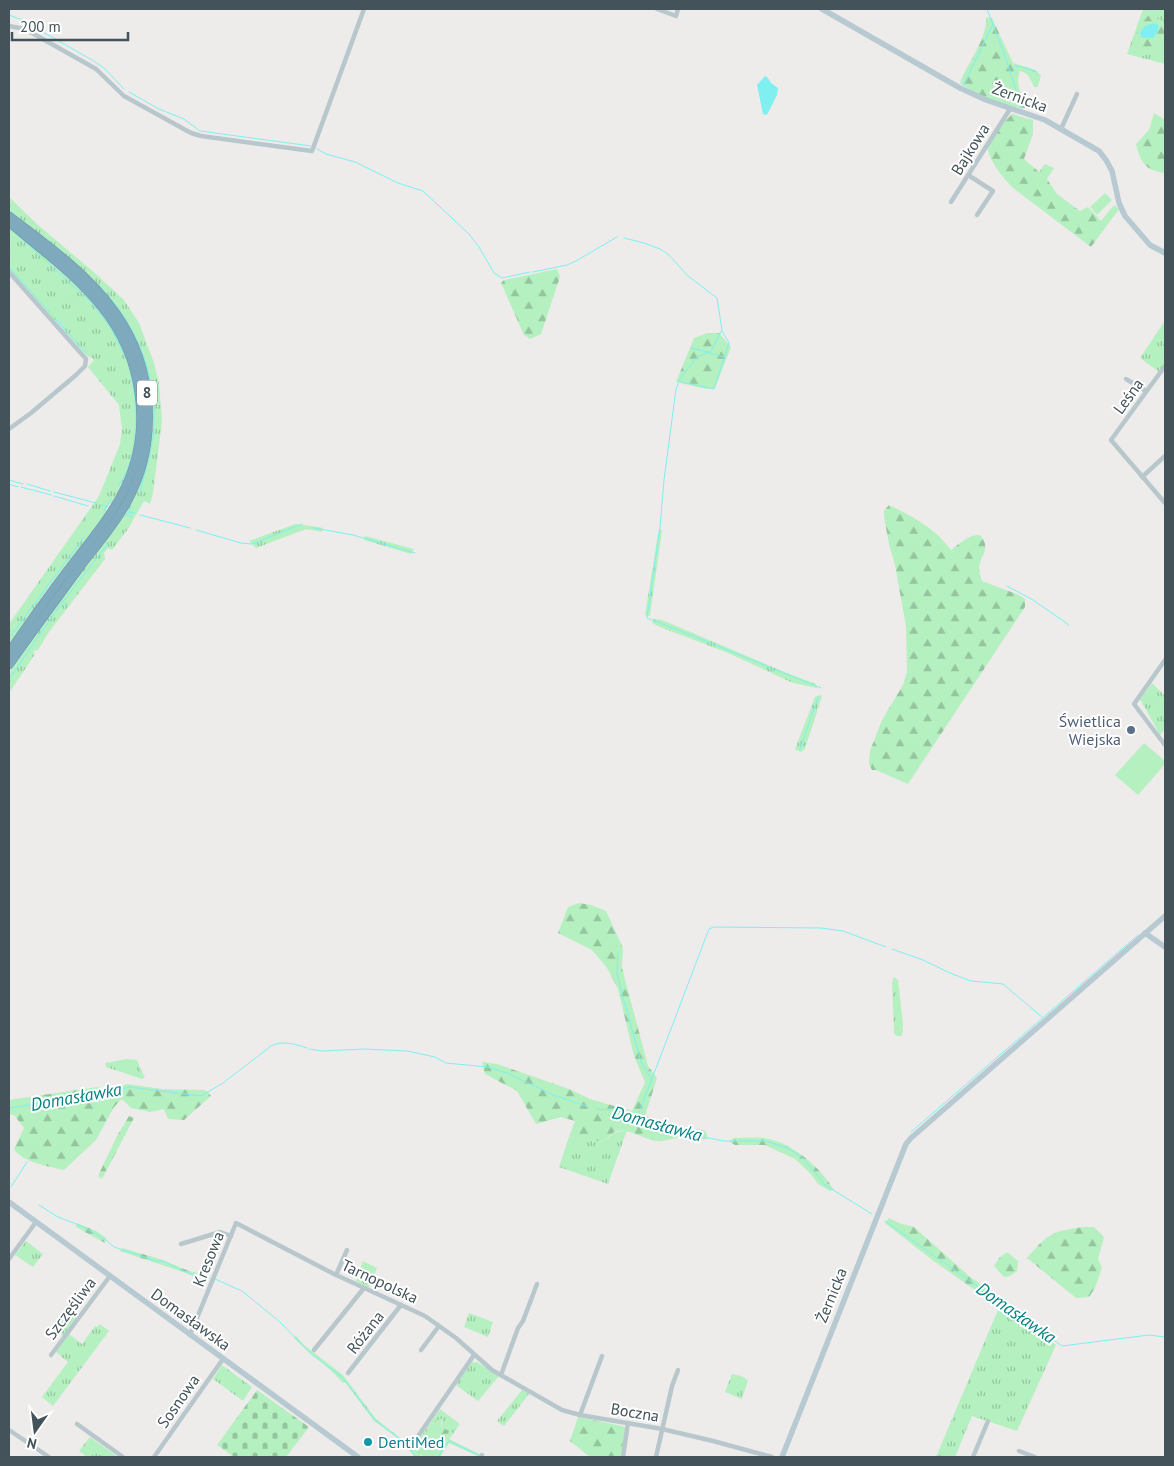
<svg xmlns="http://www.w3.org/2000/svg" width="1174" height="1466" font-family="'PT Sans',sans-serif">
  <defs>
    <pattern id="grass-tufts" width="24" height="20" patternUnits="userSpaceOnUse" patternTransform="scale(1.25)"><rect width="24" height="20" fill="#b5f0c0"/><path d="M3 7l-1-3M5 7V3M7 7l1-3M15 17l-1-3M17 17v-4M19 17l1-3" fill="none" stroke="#95c59f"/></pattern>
    <pattern id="forest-firs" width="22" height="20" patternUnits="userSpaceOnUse" patternTransform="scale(1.25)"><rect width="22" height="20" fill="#b5f0c0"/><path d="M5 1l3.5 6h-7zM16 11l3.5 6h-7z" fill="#95c59f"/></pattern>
    <pattern id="cemetery-stones" width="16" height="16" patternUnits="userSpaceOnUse" patternTransform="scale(1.25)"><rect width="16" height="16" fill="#b5f0c0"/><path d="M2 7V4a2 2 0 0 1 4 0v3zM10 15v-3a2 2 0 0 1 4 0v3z" fill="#95c59f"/></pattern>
  </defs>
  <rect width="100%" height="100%" fill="#eeebeb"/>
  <g fill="url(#grass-tufts)">
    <path d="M1143,9h22v55l-38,-10z"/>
    <path d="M9,197l28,27 60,51 27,25 15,23 15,40 5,20 3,38 -9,72 -3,11 -6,-3 -16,28 -16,21 -4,-2 -4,5 1,6 -56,73 -11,18 -5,1 2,3 -26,39v-20l54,-77 39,-51 30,-45 20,-93 -4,-26 -6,-23 -8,-20 -19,-31 -106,-94z"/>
    <path d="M9,225c15,13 30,27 45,41 14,12 30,24 42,39 47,58 56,134 15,199l-1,-1 -4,6 1,1 -2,5 -57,73 -39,57v-21l90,-128 21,-52 2,-15 -3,-24 -31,-38 6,-7 -2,-2 -5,-2 -78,-87z"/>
    <path d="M1164,322l1,1v40l-6,9 -19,-14z"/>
    <path d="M295,524c10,1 19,2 28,4l-1,4 -16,-3 -50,19 -7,-7z"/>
    <path d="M659,528l3,3 -12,85 -5,-1z"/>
    <path d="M365,536l49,13 -3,5 -47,-14z"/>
    <path d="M654,619l8,1 125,53 29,11 1,4 -24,-5 -65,-30 -68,-26 -8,-4z"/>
    <path d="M1152,683l13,13v33l-5,6 -20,-36z"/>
    <path d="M820,695l2,1 -17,53 -4,3 -6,-3 20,-52z"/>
    <path d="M894,977l4,3 5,44 -1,12h-5l-3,-3 -2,-50z"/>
    <path d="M127,1059l10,1c3,6 4,12 8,17l-3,2 -36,-12 -1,-4z"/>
    <path d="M627,1130l-19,54 -49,-17 10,-30 35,5 9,-9z"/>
    <path d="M26,1241l17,13 -10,13 -18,-12z"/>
    <path d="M363,1261l14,7 -8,20 -13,-7z"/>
    <path d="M1000,1305l56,40 -39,86 -45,-15 -17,41h-19z"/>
    <path d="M66,1308l11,9 -14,19 -12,-9z"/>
    <path d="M469,1313l24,9 -5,15 -24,-10z"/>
    <path d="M100,1324l9,7 -56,75 -11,-9 26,-35 -12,-10 13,-18 13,10 13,-18 2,1z"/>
    <path d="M296,1336l8,9 39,30 33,44 37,29 27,-39 20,15 -11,15 32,16 -1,2 -31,-14 -9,14h-5l12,-16 -2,-2 3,-5c-4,-5 -8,-8 -5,-15l-9,2 -17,27 4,8 3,1h-9l-16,-18 -25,-18 -29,-39 -2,1c-13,-16 -34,-29 -49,-45z"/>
    <path d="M472,1362h5l22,14 -21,25 -22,-16z"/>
    <path d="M222,1365l30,22 -9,14 -30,-22z"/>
    <path d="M732,1374l9,2 7,4 -6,19 -17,-7z"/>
    <path d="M522,1390l7,4 -25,32 -7,-5z"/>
    <path d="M90,1437l28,20h-31l-8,-6z"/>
  </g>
  <g fill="url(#forest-firs)">
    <path d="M1149,15l16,7v25l-9,5 -17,5 -9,-9 11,-24z"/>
    <path d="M986,17l6,1 21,45 20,6 8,6 -3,12h-4c-3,-7 -6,-15 -14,-16 -5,14 1,22 7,34l-2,3c-23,-1 -48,-12 -65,-25 8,-22 27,-42 26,-66z"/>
    <path d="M1154,113l11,7v53c-19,-2 -25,-11 -29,-29l13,-14z"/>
    <path d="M1012,114l21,6v14l-9,25 15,13 6,-8 9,4 -7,11 10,15 23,17 8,-4 13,14 13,-16 5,4 -28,38 -78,-59c-12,-13 -22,-24 -26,-41l14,-22z"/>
    <path d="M557,269l3,8 -19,57 -11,5 -6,-4 -23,-52 3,-3z"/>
    <path d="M707,333h12l12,14 -16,41 -8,1 -31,-7 18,-44z"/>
    <path d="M889,505c23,11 47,24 62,45 8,-6 18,-16 29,-15 12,14 0,20 -1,33 0,4 2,9 3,13l37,14 6,4v8l-117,177 -32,-14h-4l-3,-6 1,-13 12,-31 21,-35 4,-14 -1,-45 -11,-61 -6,-21 -5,-27v-6z"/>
    <path d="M579,903l12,2 15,6 17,37 -1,20 26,98 9,12 -12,38 41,12 18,2 3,4v5c-9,1 -15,-1 -23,-2 -9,0 -19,5 -27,4 -19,-2 -38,-23 -52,1l-36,-5 6,-16 -14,-4 -25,7 -19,-33 -32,-17 -3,-12 15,2 72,25 21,10 42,12 13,-29 -11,-26 -16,-67 -11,-21 -15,-18 -34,-17 10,-26z"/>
    <path d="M127,1084l35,5 42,1 4,2 3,4 -27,24 -16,-1 -4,-10 -14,3 -19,-4 -9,-9 -8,8 -18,33 -32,30c-16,-4 -41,-7 -50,-21l10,-21 -10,-13h-5v-15l88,-13 12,4z"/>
    <path d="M129,1116l5,2 -32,61 -4,-3 19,-40z"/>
    <path d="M733,1138c10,0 21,-1 31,0 28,4 56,29 70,52l-4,1 -12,-7 -7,-10 -16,-15 -30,-14h-30l-5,-3z"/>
    <path d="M889,1218l10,5 15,4 55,49 34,24 -6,8 -18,-15 -48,-34 -46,-36z"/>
    <path d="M77,1223l19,8 10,7 -1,5 -29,-16z"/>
    <path d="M1082,1227h12l10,10 -6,22 4,9 -7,20 -6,9 -13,1 -49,-40c21,-24 23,-26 55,-31z"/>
    <path d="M122,1248l38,11 29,12 17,4 -1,3 -13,-3 -72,-24z"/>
    <path d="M1007,1252l11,9 -1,10 -7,5 -6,1 -10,-11 5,-8z"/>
    <path d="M578,1417l44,9 4,2 -5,29h-31l-20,-16z"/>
    <path d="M443,1419l-2,4 1,4 7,4 -3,8 1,1 -12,17h-11l-6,-5c-1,-10 10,-22 16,-31z"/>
  </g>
  <path fill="url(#cemetery-stones)" d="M257,1390l52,37 -23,30h-52l-17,-12z"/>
  <g fill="#b5f0c0">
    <path d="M1105,193l7,7 -15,15 -7,-8z"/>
    <path d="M1144,743l21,18v3l-27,31 -23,-20z"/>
  </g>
  <g fill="#7feff0">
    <path d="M1154,23l4,2v6l-5,7h-11l-2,-5 5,-7z"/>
    <path d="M765,76l2,1 4,6 7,5 -1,7 -9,18 -2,2 -3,-1 -6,-29z"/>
  </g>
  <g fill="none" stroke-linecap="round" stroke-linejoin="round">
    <g stroke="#7feff0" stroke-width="1">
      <path d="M987,9l18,47 17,53"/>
      <path d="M9,15l13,5 70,40 12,8 20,21"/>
      <path d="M1015,66l11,2 11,4"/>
      <path d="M963,86l30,-62"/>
      <path d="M129,92l30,17 25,10 16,12 111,15"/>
      <path d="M317,149l9,5 29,8 43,21 25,8 46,43 10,13 15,26 8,5 28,-6"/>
      <path d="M9,210l16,14"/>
      <path d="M9,227l83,76 19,25 16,32"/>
      <path d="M624,238l20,5 16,6 8,5 20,22 29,22 5,32 -11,21 -14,6 -17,22 -4,10 -12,91 -4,47 -13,91c58,22 116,47 174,70"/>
      <path d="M9,267l77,86"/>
      <path d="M533,272l34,-7 9,-4 41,-24"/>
      <path d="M94,281c45,42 69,106 57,167 -3,16 -8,30 -11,45"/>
      <path d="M691,348c12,2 21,6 33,9"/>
      <path d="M681,382l33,7 15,-46 -7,-12"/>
      <path d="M9,480l14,4"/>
      <path d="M9,484l9,3"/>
      <path d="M27,484l23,7"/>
      <path d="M118,486c24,-31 20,-85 11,-120"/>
      <path d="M21,487l30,8"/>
      <path d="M54,492l42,11"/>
      <path d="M54,496l34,10"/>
      <path d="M101,505l7,2"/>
      <path d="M104,511l8,-12"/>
      <path d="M128,512l6,1"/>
      <path d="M128,515l4,2"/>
      <path d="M140,515l50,13"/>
      <path d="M126,516l6,-9"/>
      <path d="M314,528l39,7 62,18"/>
      <path d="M196,530l45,13 11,1 50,-20"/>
      <path d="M1007,586l26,14 36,25"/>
      <path d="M63,602l5,4"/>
      <path d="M9,638l75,-101"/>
      <path d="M9,679l52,-75 47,-60"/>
      <path d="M800,749l18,-51"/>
      <path d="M892,949l31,11 27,13 21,8 32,3 39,33"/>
      <path d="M618,952l-1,22 7,27 17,61 11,18"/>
      <path d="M309,1049l13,2 42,-2 43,2 28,6 11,6 42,4 19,6 46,22 33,11"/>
      <path d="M9,1108l96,-14 24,-7 72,9 22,-13 48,-37c13,-6 23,-2 36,2"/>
      <path d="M597,1109l23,2 41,16 32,8 31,6h42l23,8 13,8 23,28 47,29"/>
      <path d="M637,1118l72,-189 5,-2 107,1 22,3 43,16"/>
      <path d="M911,1132l227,-197"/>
      <path d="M11,1187l16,-25"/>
      <path d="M39,1205l19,12 26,10 22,13 8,7 42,14h7l29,14 18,3"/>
      <path d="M885,1221l177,125 87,-11 16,2"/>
      <path d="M215,1279l27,12 38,31 31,32 30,22 34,44 28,21 13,16"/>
      <path d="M438,1457l11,-16 31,15"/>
    </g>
    <defs>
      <g id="highway">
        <path d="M9,216c37,28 79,58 106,96 40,55 44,132 12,190 -13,24 -31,44 -47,65 -24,33 -48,65 -71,98"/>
        <path d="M9,652c20,-29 40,-58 62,-86 19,-25 40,-49 54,-78 28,-59 18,-131 -24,-182 -26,-32 -61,-57 -92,-84"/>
      </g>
    </defs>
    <use href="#highway" stroke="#6a95aa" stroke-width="9"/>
    <g stroke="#b8c7cc" stroke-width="4.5">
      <path d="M657,9l19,7 2,-7"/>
      <path d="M9,26l16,3 71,40 28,27 67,37 10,3 111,15 52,-142"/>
      <path d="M1061,129l16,-35"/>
      <path d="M968,175l25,16 -16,24"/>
      <path d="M951,202l59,-93"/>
      <path d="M9,272l77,87 -1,7 -9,9 -45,38 -22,16"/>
      <path d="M1165,366l-54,74 54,63"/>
      <path d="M1126,379l20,12"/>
      <path d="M1142,477l23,-21"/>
      <path d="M1165,660l-31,44 31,41"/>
      <path d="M181,1244l39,-12 11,4"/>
      <path d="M9,1259l27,-37"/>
      <path d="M336,1275l11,-25"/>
      <path d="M190,1335l46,-112 98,51 91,42 31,22 36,32 70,40 18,5 82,14 51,12 59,16"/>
      <path d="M314,1350l50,-62"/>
      <path d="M421,1350l18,-24"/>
      <path d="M51,1355l59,-79"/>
      <path d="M348,1373l53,-68"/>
      <path d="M501,1375l17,-47 5,-7 14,-37"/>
      <path d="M580,1415l22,-59"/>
      <path d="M77,1424l46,33"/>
      <path d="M9,1430l40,27"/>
      <path d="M412,1445l62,-90"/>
      <path d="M1019,1451l16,6"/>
      <path d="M154,1457l69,-98"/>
      <path d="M481,1457l1,-2"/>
      <path d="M623,1457l5,-34"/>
      <path d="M656,1457l16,-71 6,-16"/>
      <path d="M973,1457l15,-36"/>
    </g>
    <g stroke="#b7c9d1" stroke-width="5.5">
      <path d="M822,9l138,79 26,12 59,20 54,31 7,9 6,11 7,32 6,13 25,29 15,8"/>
      <path d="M1145,933l20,14"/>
      <path d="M9,1202l349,255"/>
      <path d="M782,1457l124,-313 5,-6 254,-222"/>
    </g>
    <use href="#highway" stroke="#7faabe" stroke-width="8"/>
  </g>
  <circle fill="#5c6f8a" stroke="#fff" stroke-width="2" cx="1131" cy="730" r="5"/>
  <circle fill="#0f9aa8" stroke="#fff" stroke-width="2" cx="368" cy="1442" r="5"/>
  <g text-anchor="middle" stroke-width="4" stroke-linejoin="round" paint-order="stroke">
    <rect fill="#fff" stroke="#7b878b" stroke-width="1" x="137" y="380.5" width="20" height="25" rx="4"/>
    <g font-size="15" font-weight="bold" fill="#435359">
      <text x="147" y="398">8</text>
    </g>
    <g font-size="16" fill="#435359" stroke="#fff">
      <text transform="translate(1020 97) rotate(20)" y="6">Żernicka</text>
      <text transform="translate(970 149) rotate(-58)" y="6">Bajkowa</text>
      <text transform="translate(1128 396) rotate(-54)" y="6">Leśna</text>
      <text transform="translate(208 1259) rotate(-68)" y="6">Kresowa</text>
      <text transform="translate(380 1281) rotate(25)" y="6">Tarnopolska</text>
      <text transform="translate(831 1295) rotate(-68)" y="6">Żernicka</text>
      <text transform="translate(70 1308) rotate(-53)" y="6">Szczęśliwa</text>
      <text transform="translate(191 1319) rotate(36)" y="6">Domasławska</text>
      <text transform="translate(365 1332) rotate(-52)" y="6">Różana</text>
      <text transform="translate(178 1401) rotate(-55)" y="6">Sosnowa</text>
      <text transform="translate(635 1412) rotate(9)" y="6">Boczna</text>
    </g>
    <g font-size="16" fill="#4e5e75" stroke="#fff" text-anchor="end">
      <text x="1121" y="727">Świetlica<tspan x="1121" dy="18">Wiejska</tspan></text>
    </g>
    <g font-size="16" fill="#0d838f" stroke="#fff" text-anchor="start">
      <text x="378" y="1448">DentiMed</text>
    </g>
    <g font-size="18" font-style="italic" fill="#078384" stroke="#fff">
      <text transform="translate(76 1097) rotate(-10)" y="6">Domasławka</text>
      <text transform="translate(657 1124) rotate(15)" y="6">Domasławka</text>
      <text transform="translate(1016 1313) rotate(35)" y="6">Domasławka</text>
    </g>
  </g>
  <rect width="1174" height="1466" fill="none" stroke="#435359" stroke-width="20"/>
  <g transform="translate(35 1431) rotate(194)" stroke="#ffffff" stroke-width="4" paint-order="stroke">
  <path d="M0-4L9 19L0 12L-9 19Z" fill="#435359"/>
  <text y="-8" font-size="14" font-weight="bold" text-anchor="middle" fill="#435359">N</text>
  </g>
  <path d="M12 32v8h116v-8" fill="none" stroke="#435359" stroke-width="2.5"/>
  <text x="20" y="32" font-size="15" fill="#435359" stroke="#ffffff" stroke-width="4" paint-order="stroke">200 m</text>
</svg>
